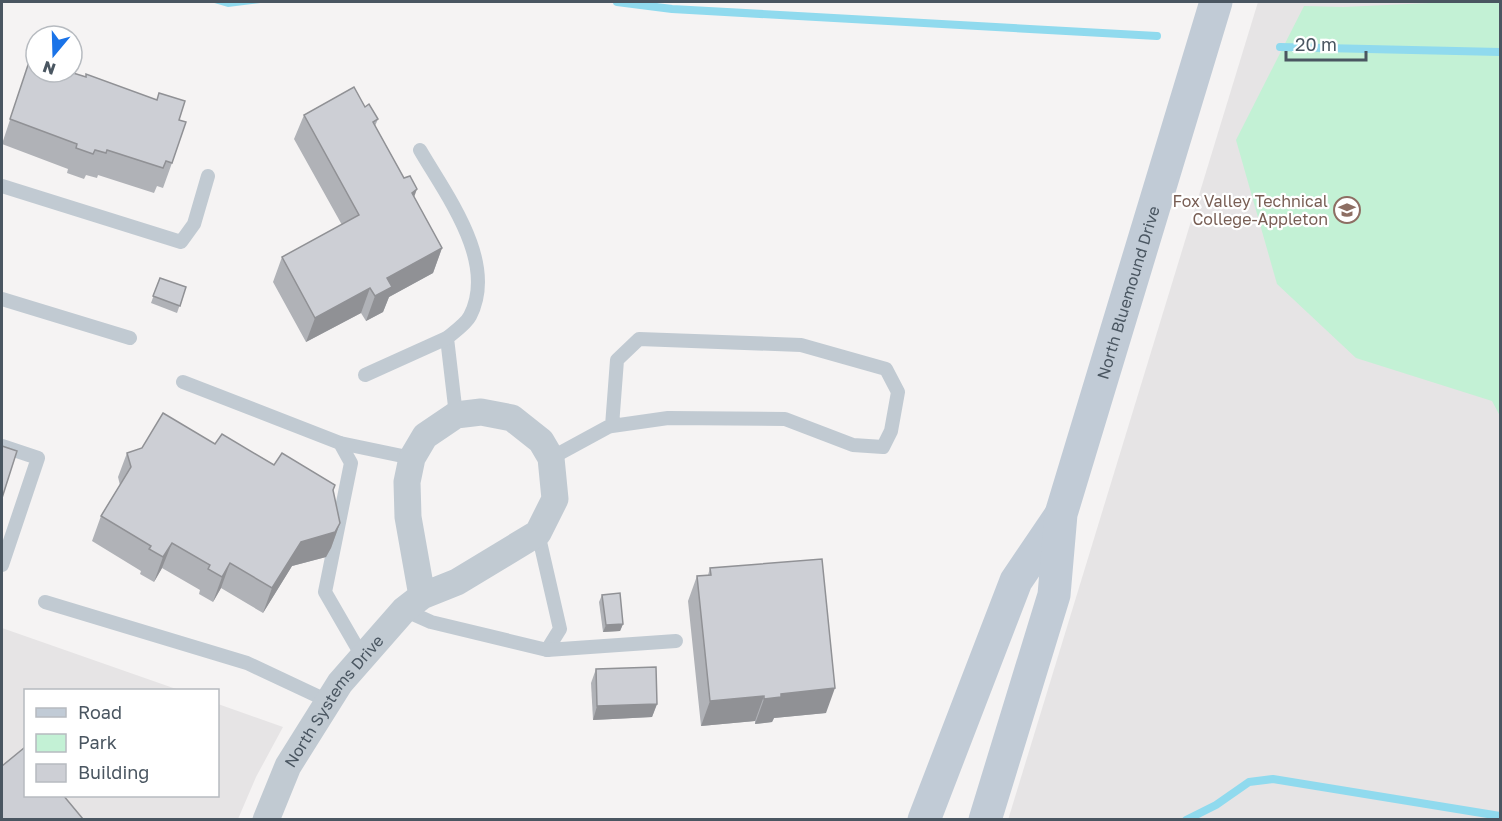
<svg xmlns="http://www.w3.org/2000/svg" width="1502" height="821" font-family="'Golos Text',sans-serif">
  <rect width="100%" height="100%" fill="#f5f3f3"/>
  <g fill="#e6e4e5">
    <path d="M1258,2h242v817l-492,1z"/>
    <path d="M2,628l177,62h-153v106h192v-92l65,23 -27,50 -18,42h-236z"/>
  </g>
  <path fill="#c3f1d5" d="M1452,2h48v414l-8,-15 -136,-43 -79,-74 -41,-144 68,-134 39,1z"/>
  <path fill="#90daee" d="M211,2h58l-41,5z"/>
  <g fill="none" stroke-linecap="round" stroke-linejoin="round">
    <g stroke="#90daee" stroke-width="8">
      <path d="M617,2l55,7 485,27"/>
      <path d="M1280,47l220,5"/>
      <path d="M1186,820l30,-15 33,-23 24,-3 227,37"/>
    </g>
    <g stroke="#c1cad2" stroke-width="14">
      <path d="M420,150c26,45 78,112 50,166 -4,8 -16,16 -23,22l9,77"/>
      <path d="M2,186l179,56 13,-18 14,-48"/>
      <path d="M2,299l128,39"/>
      <path d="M365,375l82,-37"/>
      <path d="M183,382l157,61 11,20 -26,129 37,64"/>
      <path d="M340,443l72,15"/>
      <path d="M2,446l36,12 -36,107"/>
      <path d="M551,458l57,-31 4,-1 56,-8 117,1 68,26 30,2 8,-16 7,-39 -12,-23 -85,-24 -162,-6 -22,21 -5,66"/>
      <path d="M45,602l202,61 81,38"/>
      <path d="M404,610l27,12 116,28 13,-21 -22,-96"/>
      <path d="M547,650l129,-9"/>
    </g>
    <path stroke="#c1cad2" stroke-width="27" id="s1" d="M266,820l22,-54 52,-83 64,-73 18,-14 35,-14 81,-49 17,-34 -4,-41 -10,-17 -29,-23 -31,-6 -25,3 -31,21 -13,22 -5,24 1,35 14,79"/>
    <g stroke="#c1cbd6" stroke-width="33">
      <path d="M924,820l92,-239 44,-65"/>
      <path id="s2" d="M985,820l69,-225 7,-81 155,-512"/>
    </g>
  </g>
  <g fill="#b0b2b7">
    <path d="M32,53l4,19 143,48 -7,43 -9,25 -6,-2 -3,7 -56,-18 -1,3 -11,-3 -2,4 -17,-6 1,-4 -66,-25z"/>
    <path d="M365,107l13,12 -3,7 67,122 -9,25 -44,24 -6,15 -17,9 -5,-8 -55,29 -33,-60 9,-25 60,-32 -48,-86 10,-24z"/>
    <path d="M160,278l26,9 -9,26 -26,-10z"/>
    <path d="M215,444l59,21 61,20 -2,7 7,31 -9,25 -5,9 -34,9 -29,47 -42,-25 -8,14 -14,-8 1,-4 -38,-22 -8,14 -14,-8 1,-3 -49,-30 9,-25 19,-31 -2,-8 9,-24z"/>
    <path d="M710,568l116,145 -52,5 -2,4 -17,2v-3l-54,5 -13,-125 9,-25 11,-1z"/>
    <path d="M602,595l21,29 -3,7 -17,1 -4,-30z"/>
    <path d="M596,669l61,35 -5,13 -59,3 -2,-37z"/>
  </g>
  <g fill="#909195">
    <path d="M417,189l-9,25 4,-21z"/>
    <path d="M442,248l-9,25 -44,24 -6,15 -17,9 9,-25 12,-18z"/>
    <path d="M370,288l-9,25 -55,29 9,-24z"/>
    <path d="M340,523l-9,25 -5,9 -34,9 -29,47 9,-25 29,-46z"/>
    <path d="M172,543l-10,25 -8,14 9,-25z"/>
    <path d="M230,563l-9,25 -8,14 9,-25z"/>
    <path d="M623,624l-3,7 -17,1 3,-7z"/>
    <path d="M835,688l-9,25 -52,5 -2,4 -17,2 9,-25 17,-5z"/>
    <path d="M764,696l-9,25 -54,5 9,-25z"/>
    <path d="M657,704l-5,13 -59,3 4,-14z"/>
  </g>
  <g fill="#cdcfd5" stroke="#909195" stroke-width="1.5">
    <path d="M32,53l4,1v18h34l16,5v-3l71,26 2,-7 26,8 -6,19 7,2 -14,41 -6,-2 -3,7 -56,-18 -1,3 -11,-3 -2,4 -17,-6 1,-4 -67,-25z"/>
    <path d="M354,87l11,20 4,-3 9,15 -5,3 31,56 6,-2 7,13 -5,4 30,55 -55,30 5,9 -17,9 -5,-8 -55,30 -33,-61 77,-42 -55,-100z"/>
    <path d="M160,278l26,9 -6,19 -27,-10z"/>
    <path d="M163,413l52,31 7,-10 52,31 8,-12 53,32 -2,5 7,33 -5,9 -34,10 -29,46 -42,-25 -8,14 -14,-8 2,-4 -38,-22 -9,14 -14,-8 2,-3 -50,-30 30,-49 -4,-14 15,-5z"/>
    <path d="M2,446l15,5 -15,47z"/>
    <path d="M822,559l13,129 -54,6v3l-17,2v-3l-54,5 -13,-125 14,-1 -1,-7z"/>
    <path d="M620,593l3,31 -17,1 -4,-30z"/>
    <path d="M656,667l1,37 -60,2 -1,-37z"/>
    <path d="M24,748l2,2v45h37l20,24h-81v-53z"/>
  </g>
  <defs>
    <symbol id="university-ring" viewBox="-11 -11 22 22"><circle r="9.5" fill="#fff" stroke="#8d6e63" stroke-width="1.5"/><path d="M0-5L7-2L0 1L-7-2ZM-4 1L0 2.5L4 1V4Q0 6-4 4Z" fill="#8d6e63"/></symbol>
  </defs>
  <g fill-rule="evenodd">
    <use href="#university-ring" x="1332" y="195" width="30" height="30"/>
  </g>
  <g text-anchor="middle" stroke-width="4.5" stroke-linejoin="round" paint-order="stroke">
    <g font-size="16" fill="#785e54" stroke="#fff" text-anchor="end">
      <text x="1328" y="207">Fox Valley Technical<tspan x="1328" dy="18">College-Appleton</tspan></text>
    </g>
    <g font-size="16" fill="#4a5661" stroke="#fff">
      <text dy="6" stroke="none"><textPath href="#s2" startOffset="548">North Bluemound Drive</textPath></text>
      <text dy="6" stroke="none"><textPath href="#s1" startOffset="138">North Systems Drive</textPath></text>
    </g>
  </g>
  <rect width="1502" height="821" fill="none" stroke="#4a5661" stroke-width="6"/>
  <rect x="24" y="689" width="195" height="108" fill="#ffffff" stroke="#b7bbc0" stroke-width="1.5"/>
  <rect x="36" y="708" width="30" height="9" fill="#c1cbd6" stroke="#b7bbc0" stroke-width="1.5"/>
  <text x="78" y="719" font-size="18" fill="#4a5661">Road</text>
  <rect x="36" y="734" width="30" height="18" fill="#c3f1d5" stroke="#b7bbc0" stroke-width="1.5"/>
  <text x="78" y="749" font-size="18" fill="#4a5661">Park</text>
  <rect x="36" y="764" width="30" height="18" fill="#cdcfd5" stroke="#b7bbc0" stroke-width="1.5"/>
  <text x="78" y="779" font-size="18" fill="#4a5661">Building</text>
  <g transform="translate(54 54) rotate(199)"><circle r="28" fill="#ffffff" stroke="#b7bbc0" stroke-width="1.5"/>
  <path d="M0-4.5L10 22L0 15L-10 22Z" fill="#1a73e8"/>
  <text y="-9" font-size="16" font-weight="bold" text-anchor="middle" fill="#4a5661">N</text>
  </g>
  <path d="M1286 51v9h80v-9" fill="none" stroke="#4a5661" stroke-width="3"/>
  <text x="1295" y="51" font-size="18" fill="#4a5661" stroke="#ffffff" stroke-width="4.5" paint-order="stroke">20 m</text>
</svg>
